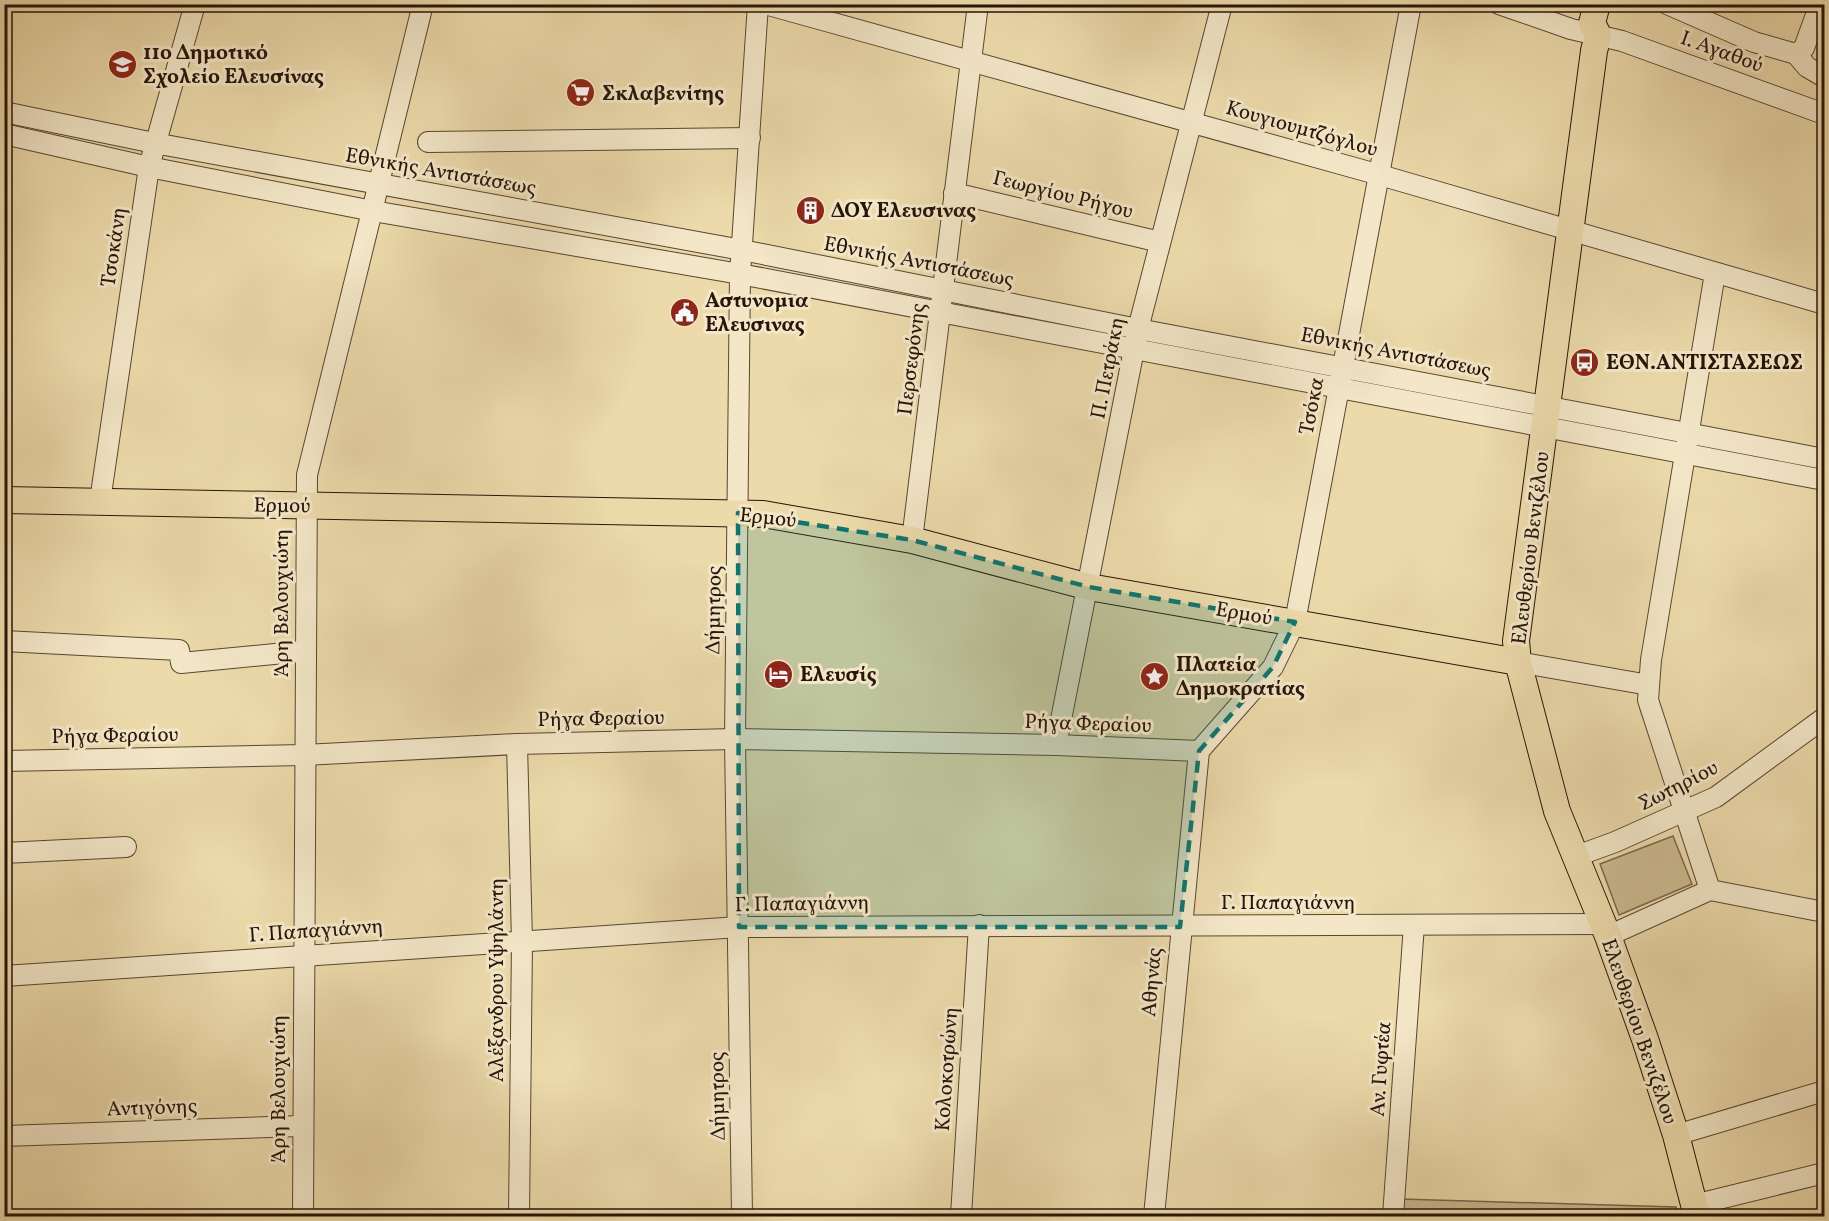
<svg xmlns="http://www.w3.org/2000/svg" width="1829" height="1221" font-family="Vollkorn,serif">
  <rect width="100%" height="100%" fill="#ecdaab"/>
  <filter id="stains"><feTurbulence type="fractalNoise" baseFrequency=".00333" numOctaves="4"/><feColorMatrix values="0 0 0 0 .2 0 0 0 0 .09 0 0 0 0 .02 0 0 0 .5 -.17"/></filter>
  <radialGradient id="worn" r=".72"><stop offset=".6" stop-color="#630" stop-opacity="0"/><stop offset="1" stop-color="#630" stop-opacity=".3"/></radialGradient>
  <g fill="#cbb98f" stroke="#79674c" stroke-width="1.5">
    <path d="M1673,836l19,48 -73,31 -19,-51z"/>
    <path d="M1400,1199l276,8 3,9h-281z"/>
  </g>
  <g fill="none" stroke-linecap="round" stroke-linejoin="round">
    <defs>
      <g id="minor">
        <path d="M765,4l615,171 444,129"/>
        <path d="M1499,4l72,25 51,12 202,73"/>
        <path d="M1667,4l87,38 42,12 8,-6 16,-44"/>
        <path d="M1796,54l11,13 17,10"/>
        <path d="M4,112l150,31 588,107 396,79 686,130"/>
        <path d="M4,134l145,33 224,44 367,63 1084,206"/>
        <path d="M428,142l322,-4"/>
        <path d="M954,193l206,49"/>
        <path d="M1715,273l-64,387 -3,40 62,190 114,22"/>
        <path d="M100,501l49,-334 46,-163"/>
        <path d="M912,540l66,-536"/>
        <path d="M4,641l175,9 2,13 124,-12"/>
        <path d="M1518,662l131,23"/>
        <path d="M517,744l5,197 -3,275"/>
        <path d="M1056,745l82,-416 84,-325"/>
        <path d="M1199,751l74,-84 22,-45 116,-618"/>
        <path d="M4,761l300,-6 213,-11 218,-5 321,6 143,6"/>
        <path d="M4,853l122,-6"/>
        <path d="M1574,857l41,-15 101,-45 108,-79"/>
        <path d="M1608,936l102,-46"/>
        <path d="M4,976l735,-49 863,-3"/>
        <path d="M1676,1135l148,-44"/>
        <path d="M4,1136l297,-10"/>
        <path d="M1694,1205l130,-32"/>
        <path d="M303,1216l4,-741 116,-471"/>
        <path d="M742,1216l-7,-477 5,-465 18,-270"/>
        <path d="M961,1216l18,-291"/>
        <path d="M1154,1216l45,-465"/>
        <path d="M1393,1216l21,-291"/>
      </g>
      <g id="major">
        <path d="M1597,4l-5,19 6,12 -4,16 -78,590 2,21 39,149 51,125 37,103 31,96 21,81"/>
        <path d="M4,500l759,14 149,26 177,47 429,75"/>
      </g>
    </defs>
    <use href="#minor" stroke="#584632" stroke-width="22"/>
    <use href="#major" stroke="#271509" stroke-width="28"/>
    <use href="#minor" stroke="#f3e7c8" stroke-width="20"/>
    <use href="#major" stroke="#ecdaab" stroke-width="26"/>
  </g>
  <path fill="#0f766e" fill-opacity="0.2" stroke="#0f766e" stroke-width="4.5" stroke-dasharray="12 8" stroke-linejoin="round" d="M738,513l174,27 177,47 206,35 -22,45 -74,84 -19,176h-441z"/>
  <defs>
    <symbol id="school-disc" viewBox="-11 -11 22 22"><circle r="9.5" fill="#8f2418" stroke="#f3e7c8"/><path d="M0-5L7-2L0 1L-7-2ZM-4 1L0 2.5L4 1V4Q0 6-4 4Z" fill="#fff"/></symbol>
    <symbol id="supermarket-disc" viewBox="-11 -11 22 22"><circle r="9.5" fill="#8f2418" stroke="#f3e7c8"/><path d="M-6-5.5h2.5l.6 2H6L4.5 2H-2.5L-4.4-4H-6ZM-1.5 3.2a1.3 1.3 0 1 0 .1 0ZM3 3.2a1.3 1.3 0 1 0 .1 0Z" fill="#fff"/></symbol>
    <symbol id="building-disc" viewBox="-11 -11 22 22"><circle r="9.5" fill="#8f2418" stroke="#f3e7c8"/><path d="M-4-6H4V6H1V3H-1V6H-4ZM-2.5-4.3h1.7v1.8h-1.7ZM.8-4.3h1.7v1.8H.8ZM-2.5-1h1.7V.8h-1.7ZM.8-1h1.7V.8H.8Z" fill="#fff"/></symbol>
    <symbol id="civic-disc" viewBox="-11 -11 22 22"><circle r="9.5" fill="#8f2418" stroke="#f3e7c8"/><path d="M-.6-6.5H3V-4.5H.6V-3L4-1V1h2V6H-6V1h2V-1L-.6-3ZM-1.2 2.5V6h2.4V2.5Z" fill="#fff"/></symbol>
    <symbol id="bus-disc" viewBox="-11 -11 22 22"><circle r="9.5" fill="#8f2418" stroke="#f3e7c8"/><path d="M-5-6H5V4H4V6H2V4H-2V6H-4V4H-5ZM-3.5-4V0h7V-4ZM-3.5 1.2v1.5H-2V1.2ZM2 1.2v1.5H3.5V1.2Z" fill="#fff"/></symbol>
    <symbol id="hotel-disc" viewBox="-11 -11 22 22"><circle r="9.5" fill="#8f2418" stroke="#f3e7c8"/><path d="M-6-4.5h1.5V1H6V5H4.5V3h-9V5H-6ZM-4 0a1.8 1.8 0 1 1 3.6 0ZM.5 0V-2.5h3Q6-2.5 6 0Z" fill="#fff"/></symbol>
    <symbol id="sight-disc" viewBox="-11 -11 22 22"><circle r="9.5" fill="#8f2418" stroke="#f3e7c8"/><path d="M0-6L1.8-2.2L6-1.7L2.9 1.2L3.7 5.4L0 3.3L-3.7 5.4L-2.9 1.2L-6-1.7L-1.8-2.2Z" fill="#fff"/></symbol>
  </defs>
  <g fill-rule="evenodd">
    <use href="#school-disc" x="106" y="48" width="33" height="33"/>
    <use href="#supermarket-disc" x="564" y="76" width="33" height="33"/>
    <use href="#building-disc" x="794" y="194" width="33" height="33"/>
    <use href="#civic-disc" x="668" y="296" width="33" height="33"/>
    <use href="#bus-disc" x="1568" y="346" width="33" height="33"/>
    <use href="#hotel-disc" x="762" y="658" width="33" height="33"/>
    <use href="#sight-disc" x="1138" y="660" width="33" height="33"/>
  </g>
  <g text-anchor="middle" stroke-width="6" stroke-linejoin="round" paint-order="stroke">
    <g font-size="21" fill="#271509" stroke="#f3e7c8">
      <text transform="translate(1722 51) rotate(20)" y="7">Ι. Αγαθού</text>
      <text transform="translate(1302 128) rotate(16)" y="7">Κουγιουμτζόγλου</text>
      <text transform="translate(441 171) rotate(10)" y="7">Εθνικής Αντιστάσεως</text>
      <text transform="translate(1063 194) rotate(14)" y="7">Γεωργίου Ρήγου</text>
      <text transform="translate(113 247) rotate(-82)" y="7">Τσοκάνη</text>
      <text transform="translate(919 261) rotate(11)" y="7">Εθνικής Αντιστάσεως</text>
      <text transform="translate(1396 352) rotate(11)" y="7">Εθνικής Αντιστάσεως</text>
      <text transform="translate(911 359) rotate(-83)" y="7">Περσεφόνης</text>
      <text transform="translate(1107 368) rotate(-79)" y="7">Π. Πετράκη</text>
      <text transform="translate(1311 406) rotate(-79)" y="7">Τσόκα</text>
      <text transform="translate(282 505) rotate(1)" y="7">Ερμού</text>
      <text transform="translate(768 517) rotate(6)" y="7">Ερμού</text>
      <text transform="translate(1530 548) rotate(-83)" y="7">Ελευθερίου Βενιζέλου</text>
      <text transform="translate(281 603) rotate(-90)" y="7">Άρη Βελουχιώτη</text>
      <text transform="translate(713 610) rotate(-89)" y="7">Δήμητρος</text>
      <text transform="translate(1244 613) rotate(10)" y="7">Ερμού</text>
      <text transform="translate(601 718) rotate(-1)" y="7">Ρήγα Φεραίου</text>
      <text transform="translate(1088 723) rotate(2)" y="7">Ρήγα Φεραίου</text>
      <text transform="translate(115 735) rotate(-1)" y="7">Ρήγα Φεραίου</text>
      <text transform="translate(1678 785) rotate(-27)" y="7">Σωτηρίου</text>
      <text x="1288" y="909">Γ. Παπαγιάννη</text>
      <text transform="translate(802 903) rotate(-1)" y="7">Γ. Παπαγιάννη</text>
      <text transform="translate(316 930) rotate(-4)" y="7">Γ. Παπαγιάννη</text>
      <text transform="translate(496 980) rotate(-90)" y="7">Αλέξανδρου Υψηλάντη</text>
      <text transform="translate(1151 982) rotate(-85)" y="7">Αθηνάς</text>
      <text transform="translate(1640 1031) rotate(71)" y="7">Ελευθερίου Βενιζέλου</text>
      <text transform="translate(946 1069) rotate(-86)" y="7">Κολοκοτρώνη</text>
      <text transform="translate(1380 1069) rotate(-86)" y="7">Αν. Γυφτέα</text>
      <text transform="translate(278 1089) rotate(-90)" y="7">Άρη Βελουχιώτη</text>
      <text transform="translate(717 1096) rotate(-91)" y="7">Δήμητρος</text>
      <text transform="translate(152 1107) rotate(-2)" y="7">Αντιγόνης</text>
    </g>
    <g font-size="21" font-weight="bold" fill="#271509" stroke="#f3e7c8" text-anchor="start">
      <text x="143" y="59">11ο Δημοτικό<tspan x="143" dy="24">Σχολείο Ελευσίνας</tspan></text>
      <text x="602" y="100">Σκλαβενίτης</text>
      <text x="831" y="217">ΔΟΥ Ελευσινας</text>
      <text x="705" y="307">Αστυνομια<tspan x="705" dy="24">Ελευσινας</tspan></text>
      <text x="1606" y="369">ΕΘΝ.ΑΝΤΙΣΤΑΣΕΩΣ</text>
      <text x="1176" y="671">Πλατεία<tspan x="1176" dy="24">Δημοκρατίας</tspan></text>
      <text x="800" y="681">Ελευσίς</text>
    </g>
  </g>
  <rect width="1829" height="1221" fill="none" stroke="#ecdaab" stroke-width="24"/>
  <rect x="6" y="6" width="1817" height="1209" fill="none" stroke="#271509" stroke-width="3"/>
  <rect x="12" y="12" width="1805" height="1197" fill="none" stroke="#271509" stroke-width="1.5"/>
  <rect width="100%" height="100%" filter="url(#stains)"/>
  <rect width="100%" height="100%" fill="url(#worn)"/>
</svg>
